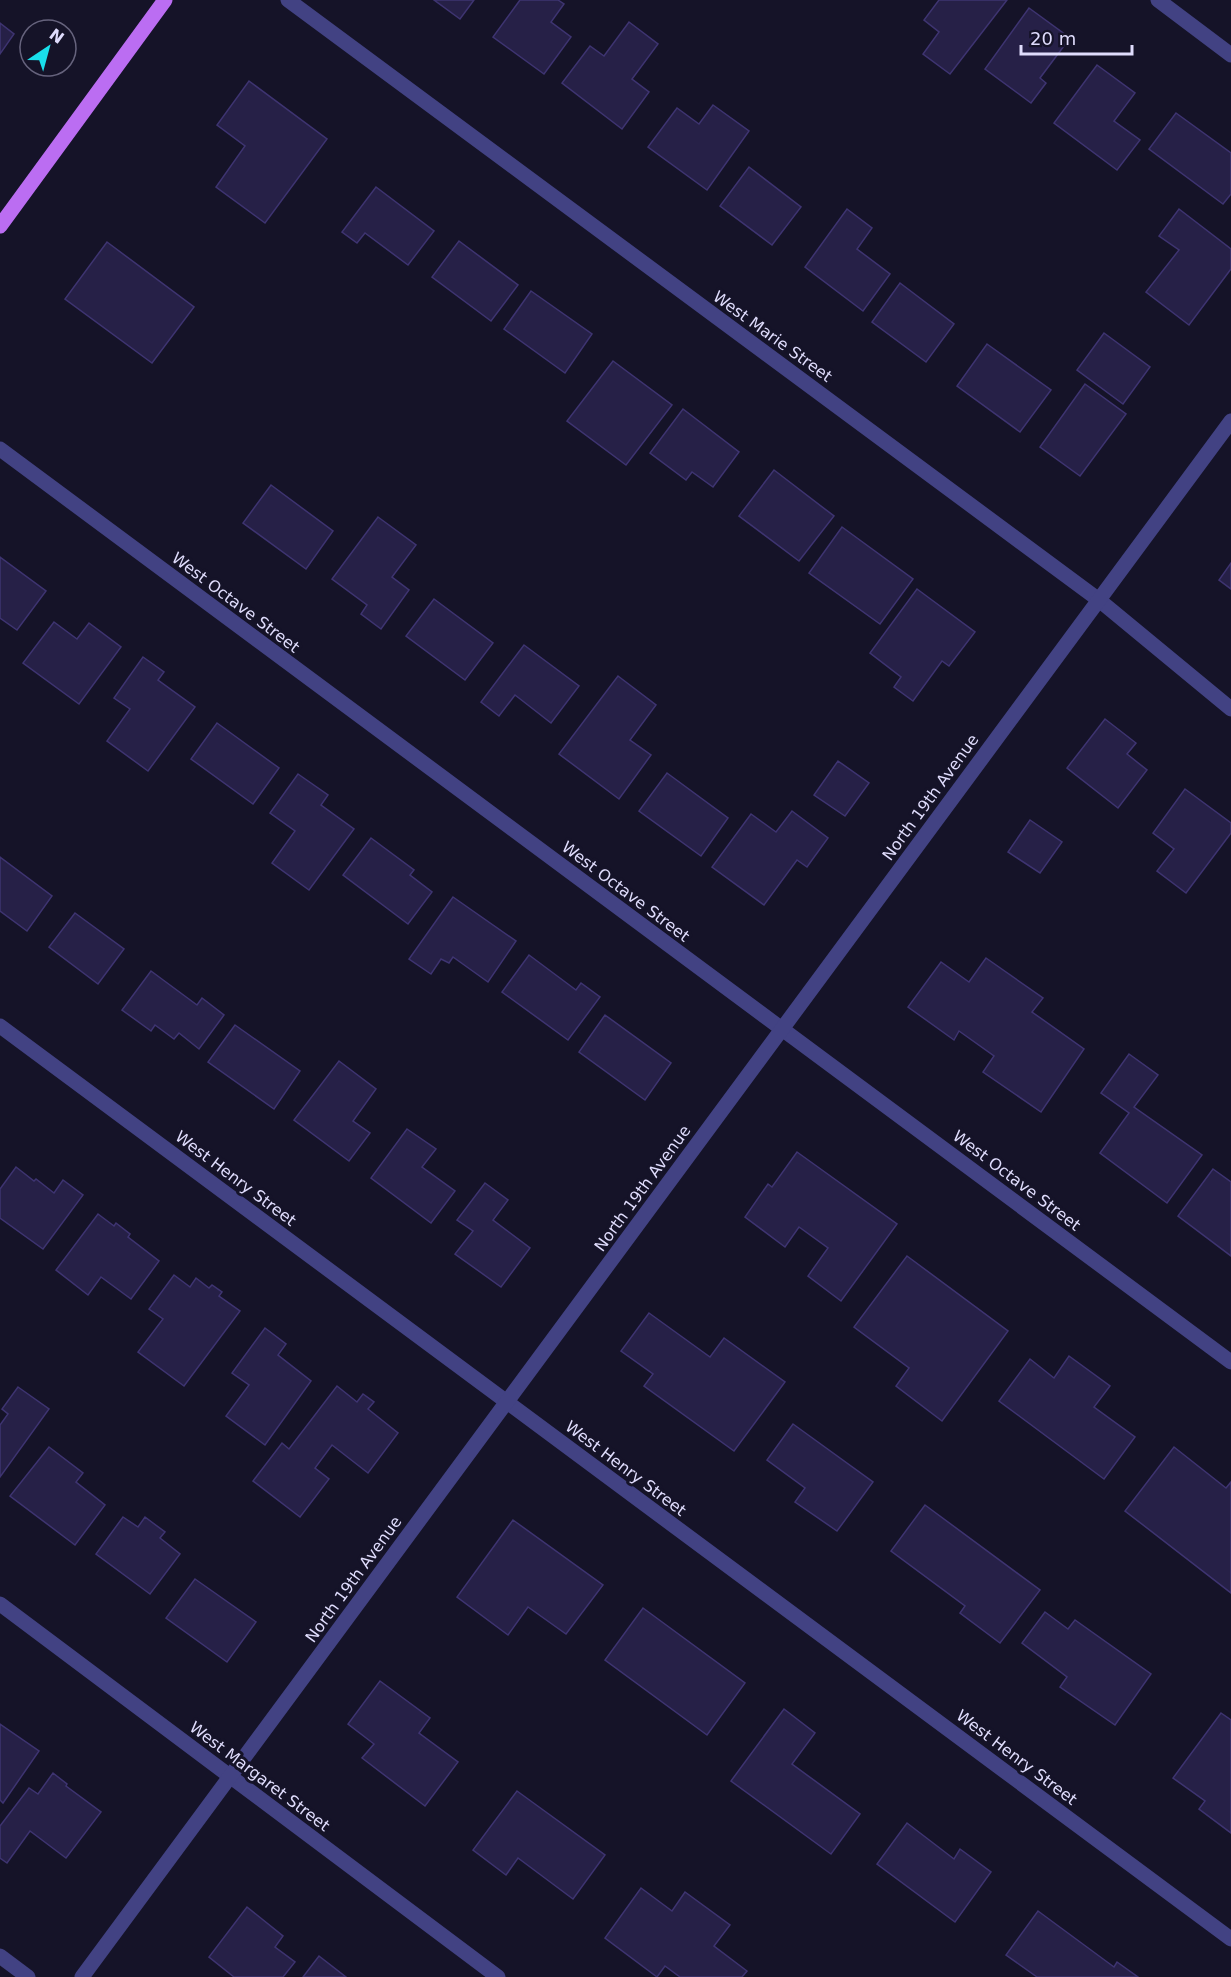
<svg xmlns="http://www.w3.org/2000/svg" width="1231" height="1977" font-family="'DejaVu Sans',sans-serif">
  <rect width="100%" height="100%" fill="#151328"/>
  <g fill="#262047" stroke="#3e3471" stroke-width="1.5">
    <path d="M434,0h40l-14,19z"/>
    <path d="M520,0h38l6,4 -13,18 20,15 -27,37 -51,-37z"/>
    <path d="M939,0h68l-57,74 -27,-20 16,-22 -15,-12z"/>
    <path d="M1029,8l41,30 -30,40 6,5 -15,20 -46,-34z"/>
    <path d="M629,22l29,22 -26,35 17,13 -27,37 -60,-46 28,-37 14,10z"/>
    <path d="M0,23l14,11 -14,20z"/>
    <path d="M1097,65l38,28 -21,28 26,19 -23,30 -63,-47z"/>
    <path d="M249,81l78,58 -62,84 -49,-36 29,-41 -28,-21z"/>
    <path d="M713,105l36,26 -42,59 -59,-43 29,-39 22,16z"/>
    <path d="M1176,113l55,40v41l-8,10 -74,-55z"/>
    <path d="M749,167l52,40 -29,38 -52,-39z"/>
    <path d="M376,187l58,44 -26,34 -43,-32 -8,10 -15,-11z"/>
    <path d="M847,209l25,19 -15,21 33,25 -27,37 -58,-44z"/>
    <path d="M1179,209l52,40v20l-42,56 -43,-33 33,-42 -20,-14z"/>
    <path d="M459,241l59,44 -27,36 -59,-44z"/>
    <path d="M107,242l87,65 -42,56 -87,-64z"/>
    <path d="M900,283l54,41 -28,38 -54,-40z"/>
    <path d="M531,291l61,43 -27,39 -61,-44z"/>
    <path d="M1104,333l46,34 -27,37 -46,-34z"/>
    <path d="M987,344l64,46 -31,42 -63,-46z"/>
    <path d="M613,361l59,44 -46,60 -59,-44z"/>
    <path d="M1085,384l41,30 -46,62 -40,-29z"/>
    <path d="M683,409l56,43 -26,35 -21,-15 -6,8 -36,-27z"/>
    <path d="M774,470l60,46 -35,45 -60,-45z"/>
    <path d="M271,485l62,46 -27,38 -63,-46z"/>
    <path d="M378,517l38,28 -24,32 17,13 -28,39 -20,-15 6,-9 -35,-26z"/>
    <path d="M842,527l71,52 -33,45 -71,-51z"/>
    <path d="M0,557l46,34 -29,39 -17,-12z"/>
    <path d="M1231,563v26l-12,-9z"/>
    <path d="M917,589l58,43 -26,34 -7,-5 -29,40 -19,-14 7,-10 -31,-24z"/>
    <path d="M434,599l59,44 -28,37 -59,-44z"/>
    <path d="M54,622l23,17 12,-16 32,24 -42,57 -56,-41z"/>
    <path d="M524,645l55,41 -28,37 -36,-28 -16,21 -18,-14z"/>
    <path d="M143,657l21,15 -6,8 37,27 -47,64 -41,-30 23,-32 -16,-11z"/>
    <path d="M618,676l38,29 -26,35 21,15 -32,44 -60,-45z"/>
    <path d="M1105,719l31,24 -9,11 20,16 -29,38 -51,-40z"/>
    <path d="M217,723l62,45 -26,36 -62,-45z"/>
    <path d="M838,761l31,22 -24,33 -31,-21z"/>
    <path d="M667,773l61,45 -27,38 -62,-45z"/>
    <path d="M298,774l30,21 -7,10 33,24 -45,61 -37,-27 23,-32 -25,-18z"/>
    <path d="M1185,789l46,34v10l-45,60 -29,-22 17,-22 -21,-16z"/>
    <path d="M792,811l36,27 -21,29 -10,-7 -33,45 -52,-38 39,-53 25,18z"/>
    <path d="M1030,820l32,22 -22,31 -32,-21z"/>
    <path d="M371,838l43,32 -4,5 22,17 -24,32 -65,-49z"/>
    <path d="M0,857l52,39 -25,35 -27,-20z"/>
    <path d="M453,897l63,44 -28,41 -35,-25 -4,6 -8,-4 -10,15 -22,-15z"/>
    <path d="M75,913l49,36 -26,35 -49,-37z"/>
    <path d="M529,955l47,35 5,-7 19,14 -32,43 -66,-48z"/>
    <path d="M986,958l57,40 -11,14 52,37 -43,63 -58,-40 11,-16 -35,-25 -5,9 -46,-33 33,-45 28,20z"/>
    <path d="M151,971l46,34 5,-7 22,17 -25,34 -20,-16 -5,6 -19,-14 -4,6 -29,-21z"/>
    <path d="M605,1015l66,48 -26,37 -66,-48z"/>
    <path d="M235,1025l65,46 -26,38 -66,-47z"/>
    <path d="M1129,1054l29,21 -24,32 68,48 -35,48 -67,-50 29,-40 -28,-20z"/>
    <path d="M339,1061l37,28 -23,32 17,12 -21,28 -55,-41z"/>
    <path d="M407,1129l29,20 -14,18 33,24 -24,32 -60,-45z"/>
    <path d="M797,1152l100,72 -56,77 -33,-25 20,-28 -29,-21 -14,20 -40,-30 23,-33 4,3z"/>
    <path d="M16,1167l18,14 2,-2 18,14 9,-13 20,15 -40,54 -43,-31v-29z"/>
    <path d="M1213,1169l18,13v74l-53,-40z"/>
    <path d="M485,1183l23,17 -15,20 37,28 -29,39 -46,-33 18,-23 -16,-11z"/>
    <path d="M98,1214l16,12 2,-3 14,11 -2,3 31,24 -28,38 -30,-22 -13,18 -32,-25z"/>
    <path d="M907,1256l101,75 -66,90 -46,-35 13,-18 -55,-41z"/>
    <path d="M174,1275l16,12 6,-9 13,10 3,-3 10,7 -3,4 21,15 -56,75 -46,-34 25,-33 -14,-10z"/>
    <path d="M649,1313l61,44 14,-19 61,44 -51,69 -90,-65 9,-12 -32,-23z"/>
    <path d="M265,1328l21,16 -8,11 33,26 -46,64 -39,-29 23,-31 -17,-12z"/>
    <path d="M1069,1356l41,30 -16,21 41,30 -31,42 -105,-78 31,-42 24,19z"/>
    <path d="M337,1386l20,16 6,-8 11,8 -6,7 30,24 -30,40 -36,-28 -17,23 14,11 -29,38 -47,-36 29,-38 7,6z"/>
    <path d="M18,1387l31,22 -49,68v-52l8,-11 -6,-5z"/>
    <path d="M793,1424l80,58 -36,49 -42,-29 10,-14 -38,-28z"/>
    <path d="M49,1447l34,26 -7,9 29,23 -30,40 -65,-49z"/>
    <path d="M1174,1447l52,41 5,-6v111l-106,-82z"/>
    <path d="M925,1505l115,85 -40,53 -40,-30 5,-7 -74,-55z"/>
    <path d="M123,1517l15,10 7,-10 20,15 -5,6 20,16 -30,40 -54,-40z"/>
    <path d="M513,1520l90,65 -37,49 -38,-27 -20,28 -51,-38z"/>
    <path d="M195,1579l61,43 -29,40 -61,-44z"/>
    <path d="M643,1608l102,75 -38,52 -102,-75z"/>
    <path d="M1045,1612l23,17 7,-9 76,54 -36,51 -55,-38 7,-10 -45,-34z"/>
    <path d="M380,1681l50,37 -11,15 39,29 -33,44 -63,-48 12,-14 -26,-20z"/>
    <path d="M784,1709l31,24 -23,31 68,50 -29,40 -100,-73z"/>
    <path d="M1221,1713l10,7v113l-32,-24 6,-8 -32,-23z"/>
    <path d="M0,1724l39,27 -36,52 -3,-3z"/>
    <path d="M53,1773l14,11 -1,2 35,26 -35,46 -36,-27 -23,32 -7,-5v-32l29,-38 9,6z"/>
    <path d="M517,1791l88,64 -32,44 -55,-41 -12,17 -33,-25z"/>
    <path d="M907,1823l47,36 6,-10 31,23 -36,50 -78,-58z"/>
    <path d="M641,1888l31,23 13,-19 45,33 -16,21 33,25 -5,6h-62l-15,-11 -8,11 -52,-39z"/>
    <path d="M247,1907l36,29 -8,11 20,15 -12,15h-49l-25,-20z"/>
    <path d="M1038,1911l76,56 3,-5 21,15h-101l-31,-22z"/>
    <path d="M319,1956l27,21h-43z"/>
  </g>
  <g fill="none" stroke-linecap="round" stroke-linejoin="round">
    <path stroke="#424283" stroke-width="15" d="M0,1956l28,21"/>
    <g stroke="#424283" stroke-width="15">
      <path d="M288,0l811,600 132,109"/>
      <path d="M1158,0l73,55"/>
      <path d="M0,449l1231,913"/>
      <path d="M0,1026l1231,913"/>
      <path d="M0,1604l498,373"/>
      <path d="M82,1977l1149,-1556"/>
    </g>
    <path stroke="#bb6df2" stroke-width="15" d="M0,226l165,-226"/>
  </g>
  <g text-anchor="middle" stroke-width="6" stroke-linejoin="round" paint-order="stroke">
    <g font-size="16" fill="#dfdcfc" stroke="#151328">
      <text transform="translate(773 336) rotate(36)" y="6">West Marie Street</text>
      <text transform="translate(236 602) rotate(37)" y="6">West Octave Street</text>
      <text transform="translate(930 797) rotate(-54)" y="6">North 19th Avenue</text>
      <text transform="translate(626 891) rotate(37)" y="6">West Octave Street</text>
      <text transform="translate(236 1178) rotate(37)" y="6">West Henry Street</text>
      <text transform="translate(1017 1180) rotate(37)" y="6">West Octave Street</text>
      <text transform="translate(642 1188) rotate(-54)" y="6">North 19th Avenue</text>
      <text transform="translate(626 1468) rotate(37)" y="6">West Henry Street</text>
      <text transform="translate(353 1579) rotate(-54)" y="6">North 19th Avenue</text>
      <text transform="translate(1017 1757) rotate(37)" y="6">West Henry Street</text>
      <text transform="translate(260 1776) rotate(37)" y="6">West Margaret Street</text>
    </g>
  </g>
  <g transform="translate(48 48) rotate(36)"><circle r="28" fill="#151328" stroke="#66637d" stroke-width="1.5"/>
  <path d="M0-4.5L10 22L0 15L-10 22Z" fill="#19dfeb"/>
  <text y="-9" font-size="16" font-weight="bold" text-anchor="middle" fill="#dfdcfc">N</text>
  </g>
  <path d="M1021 45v9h111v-9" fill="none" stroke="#dfdcfc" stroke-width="3"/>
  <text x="1030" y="45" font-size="18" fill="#dfdcfc" stroke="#151328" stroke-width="4.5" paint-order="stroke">20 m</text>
</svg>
